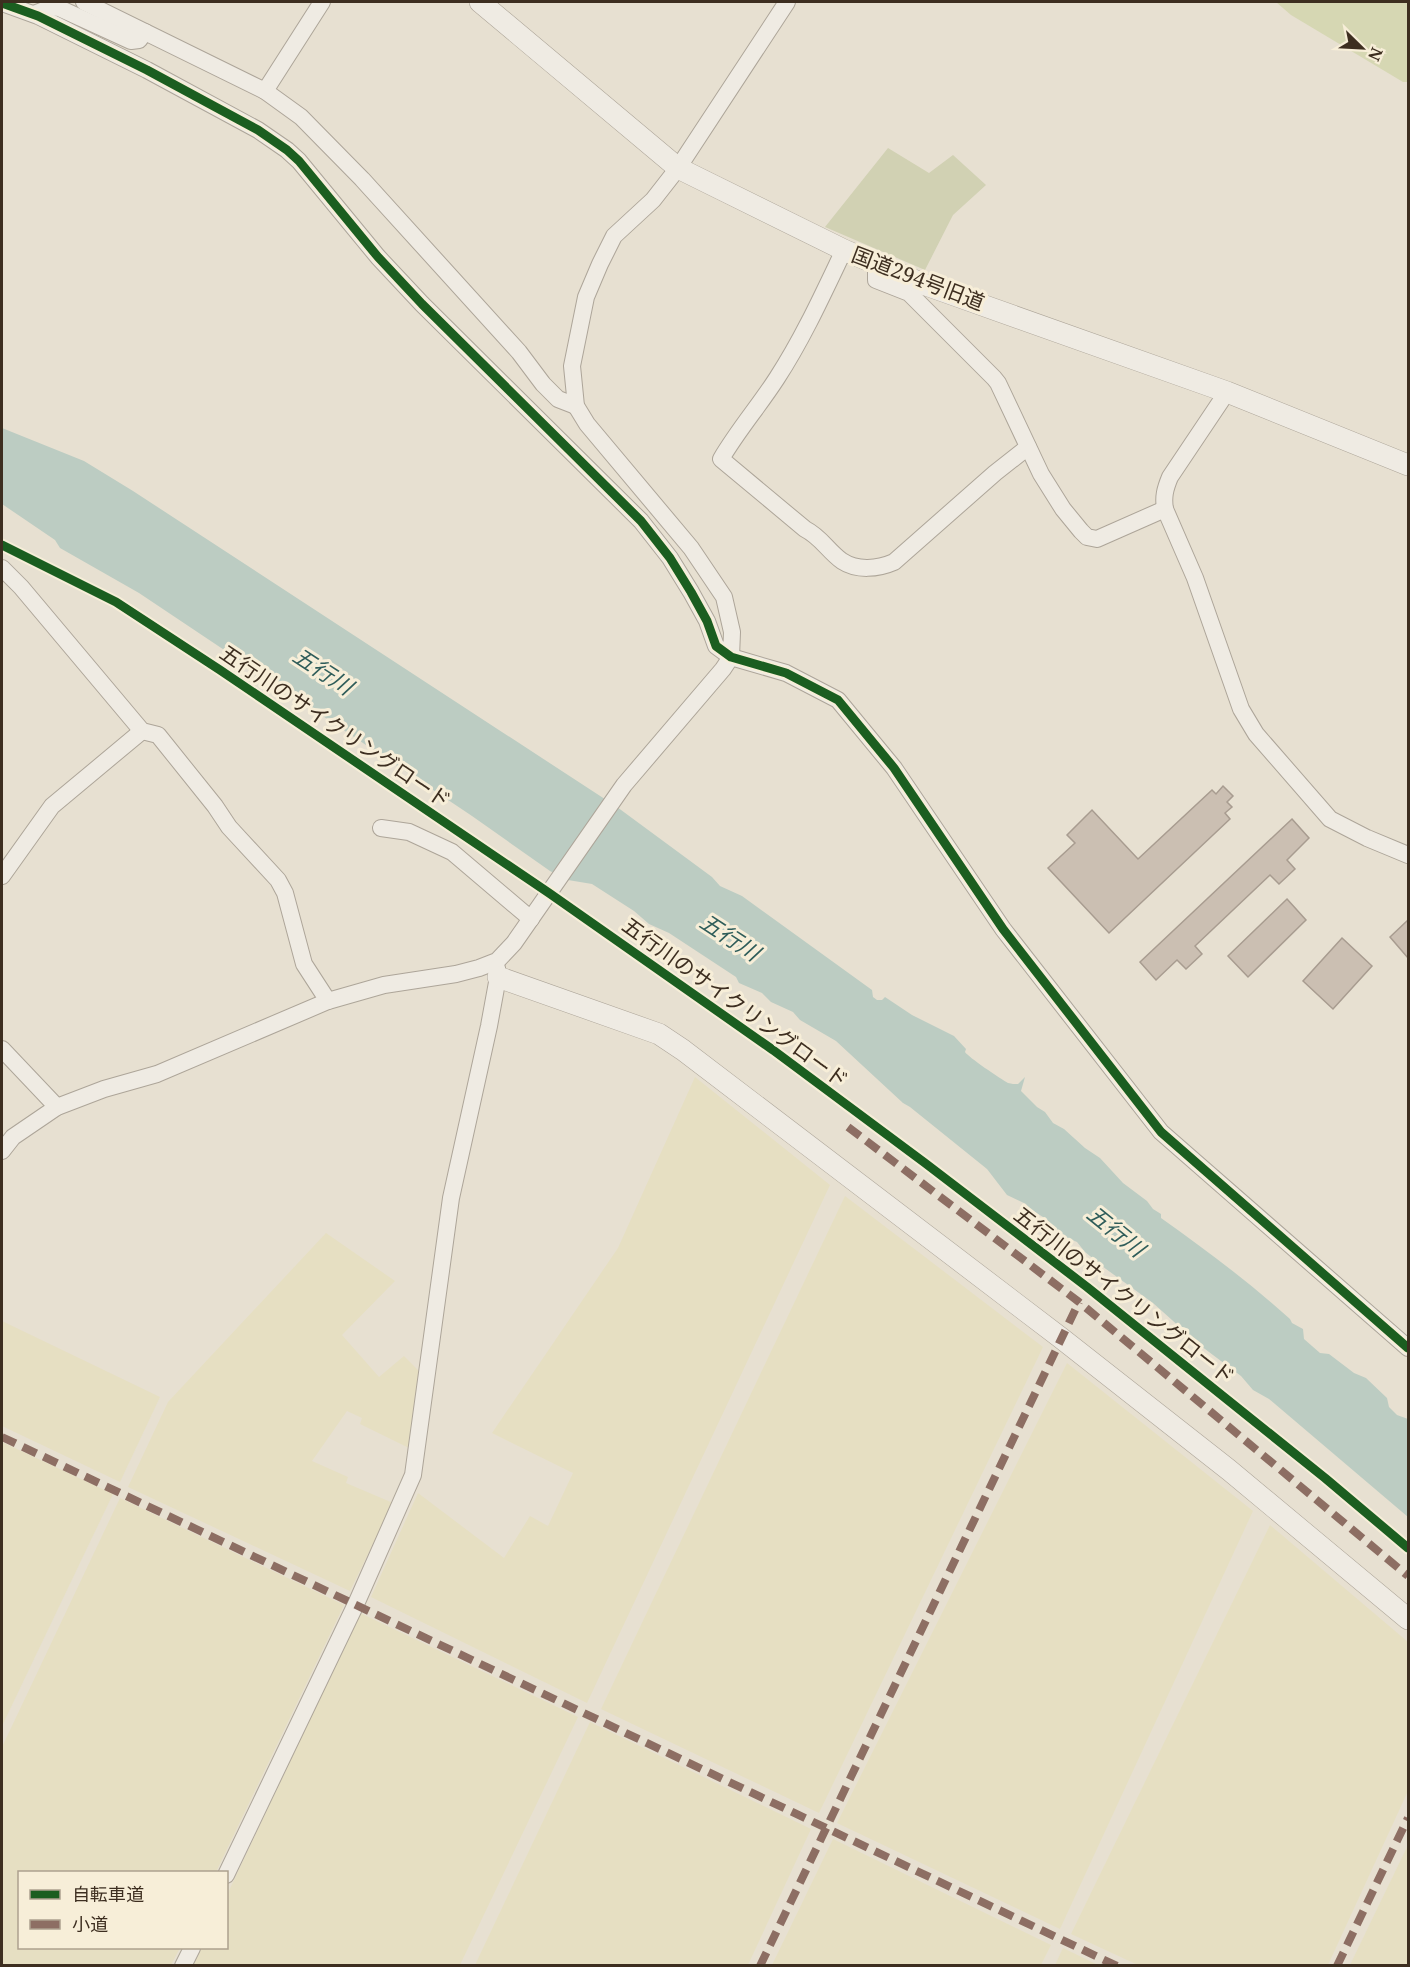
<svg xmlns="http://www.w3.org/2000/svg" width="1410" height="1967" font-family="'Noto Serif','Noto Sans JP',serif">
  <rect width="100%" height="100%" fill="#e7e0d1"/>
  <g fill="#e6dfc2">
    <path d="M695,1077l135,108 -243,518 -216,-106 47,-104 86,65 26,-42 18,10 25,-53 -81,-40 126,-185z"/>
    <path d="M845,1196l198,151 -224,466 -218,-104z"/>
    <path d="M326,1233l69,48 -53,54 37,42 25,-21 15,15 -10,77 -49,-24 2,-6 -15,-7 -35,50 36,16 -2,6 47,20 -43,88 -222,-104 40,-85z"/>
    <path d="M2,1321l158,76 -40,85 -118,-56z"/>
    <path d="M1067,1363l186,148 -193,418 -223,-106z"/>
    <path d="M2,1442l111,52 -111,232z"/>
    <path d="M120,1498l224,107 -128,267h-196v76h160l-9,17h-169v-218z"/>
    <path d="M1270,1525l138,117v149l-80,174h-190l-67,-31z"/>
    <path d="M360,1613l218,104 -118,248 -267,1 8,-18h25l1,-53z"/>
    <path d="M590,1722l221,107 -63,136h-273z"/>
    <path d="M833,1839l218,106 -10,20h-269z"/>
    <path d="M1408,1845v120h-58z"/>
    <path d="M1063,1948l35,17h-43z"/>
  </g>
  <path fill="#d6d7b3" d="M1276,2h132v80h-5l-112,-67z"/>
  <path fill="#d1d1b3" d="M888,148l41,25 24,-18 33,30 -33,30 -28,55 -100,-43z"/>
  <path fill="#bcccc2" d="M2,428l82,33 49,30 484,316 95,70 8,9 22,10 130,94 1,7 4,3h5l3,-3 27,18 42,21 12,13 -1,3c3,5 36,27 43,31 4,1 6,1 10,1l7,-7 -4,14 16,16 8,5 8,11 11,6 21,19 15,10 23,25 24,18 6,8 8,5v4c45,32 88,64 129,101l2,4 11,6 1,10 16,14 9,1 25,19 12,5 21,20 2,9 8,8 11,4v98l-139,-118 -16,-9 -12,-14 -40,-30 -48,-43 -47,-34 -21,-17 -8,-10 -23,-10 -2,-5 -8,-5 -1,-5 -13,-8 -4,-5 -19,-9 -20,-26 -77,-62 -7,-4 -67,-62 -36,-21 -7,-8 -22,-10 -9,-9 -23,-10 -3,-6 -67,-44 -20,-9 -15,-13 -42,-27 -24,-4 -18,-9 -78,-55 -333,-223 -79,-45 -5,-8 -53,-36z"/>
  <g fill="#cbbfb2" stroke="#a89c90" stroke-width="1.5">
    <path d="M1223,786l10,10 -6,6 5,5 -7,6 5,6 -121,114 -61,-65 27,-25 -8,-8 25,-25 46,49 74,-69 4,4z"/>
    <path d="M1292,819l17,19 -22,22 8,9 -16,15 -9,-9 -75,71 7,8 -16,15 -9,-9 -21,20 -16,-18z"/>
    <path d="M1287,899l19,21 -58,57 -20,-21z"/>
    <path d="M1408,920v38l-18,-21z"/>
    <path d="M1342,938l30,28 -39,43 -30,-28z"/>
  </g>
  <g fill="none" stroke-linecap="round" stroke-linejoin="round">
    <defs>
      <g id="minor">
        <path d="M84,2l181,89 36,26 61,62 157,173 24,32 15,15 18,7"/>
        <path d="M2,3l36,13 109,54 111,60 29,20 12,11 79,96 44,47 219,217 29,37 21,34 16,29 9,25 15,11 55,16 52,27 56,68 109,161 158,203 247,216"/>
        <path d="M34,14l18,-7 7,1 72,33 8,-1 6,-8"/>
        <path d="M265,91l57,-89"/>
        <path d="M844,250c-21,44 -41,88 -67,128 -18,28 -39,52 -56,81l84,70c16,8 23,22 37,32 15,10 36,8 52,1l101,-89 33,-26"/>
        <path d="M876,264v16l33,13 85,85 4,5 43,91 22,35 18,22 6,6 10,2 68,-30"/>
        <path d="M1227,392l-57,85c-5,12 -7,20 -5,32l30,69 46,131 15,25 74,85 37,19 41,17"/>
        <path d="M2,568l19,19 121,144 16,4 57,71 14,21 49,53 7,13 19,71 24,37"/>
        <path d="M381,828l28,4 43,20 79,67"/>
        <path d="M2,876l50,-70 90,-75"/>
        <path d="M2,1049l55,58"/>
        <path d="M2,1151l11,-14 44,-30 47,-18 53,-15 171,-73 56,-16 72,-11 23,-6 18,-7 17,-18 110,-158 99,-116 8,-12 1,-25 -8,-35 -33,-49 -104,-124 -11,-18 -4,-40 14,-69 14,-33 14,-28 39,-36 25,-32 109,-166"/>
        <path d="M226,1875l130,-271 57,-129 38,-277 38,-172 9,-49 -1,-9"/>
        <path d="M183,1966l9,-18"/>
      </g>
      <g id="tertiary">
        <path d="M480,2l198,166 166,82 79,34 304,108 181,73"/>
        <path d="M498,977l161,57 24,16 378,288 168,132 179,149"/>
      </g>
    </defs>
    <use href="#minor" stroke="#ada599" stroke-width="18"/>
    <use href="#tertiary" stroke="#ada599" stroke-width="22"/>
    <use href="#minor" stroke="#efebe3" stroke-width="16"/>
    <use href="#tertiary" stroke="#efebe3" stroke-width="21"/>
    <g stroke="#8d6e63" stroke-width="8" stroke-dasharray="15 8" stroke-linecap="butt">
      <path d="M848,1127l231,175 329,274"/>
      <path d="M2,1437l1115,529"/>
      <path d="M760,1966l319,-664"/>
      <path d="M1337,1966l71,-148"/>
    </g>
    <defs>
      <g id="cycleway">
        <path d="M2,3l36,13 109,54 111,60 29,20 12,11 79,96 44,47 219,217 29,37 21,34 16,29 9,25 15,11 55,16 52,27 56,68 109,161 158,203 247,216"/>
        <path d="M2,545l114,57 104,68 329,223 224,157 152,113 162,124 238,191 83,70"/>
      </g>
    </defs>
    <use href="#cycleway" stroke="#f7eed8" stroke-width="13"/>
    <use href="#cycleway" stroke="#1b5e20" stroke-width="9"/>
  </g>
  <g text-anchor="middle" stroke-width="6" stroke-linejoin="round" paint-order="stroke">
    <g font-size="21" fill="#3d2e20" stroke="#f7eed8">
      <text transform="translate(918 279) rotate(21)" y="7">国道294号旧道</text>
      <text transform="translate(335 727) rotate(34)" y="7">五行川のサイクリングロード</text>
      <text transform="translate(735 1003) rotate(36)" y="7">五行川のサイクリングロード</text>
      <text transform="translate(1124 1296) rotate(38)" y="7">五行川のサイクリングロード</text>
    </g>
    <g font-size="22" font-style="italic" fill="#2f5d5a" stroke="#f7eed8">
      <text transform="translate(323 671) rotate(33)" y="8">五行川</text>
      <text transform="translate(730 937) rotate(33)" y="8">五行川</text>
      <text transform="translate(1116 1231) rotate(39)" y="8">五行川</text>
    </g>
  </g>
  <rect width="1410" height="1967" fill="none" stroke="#3d2e20" stroke-width="6"/>
  <rect x="18" y="1871" width="210" height="78" fill="#f7eed8" stroke="#ada18e" stroke-width="1.5"/>
  <rect x="30" y="1890" width="30" height="9" fill="#1b5e20" stroke="#ada18e" stroke-width="1.5"/>
  <text x="72" y="1901" font-size="18" fill="#3d2e20">自転車道</text>
  <rect x="30" y="1920" width="30" height="9" fill="#8d6e63" stroke="#ada18e" stroke-width="1.5"/>
  <text x="72" y="1931" font-size="18" fill="#3d2e20">小道</text>
  <g transform="translate(1362 48) rotate(114)" stroke="#f7eed8" stroke-width="4.5" paint-order="stroke">
  <path d="M0-4.5L10 22L0 15L-10 22Z" fill="#3d2e20"/>
  <text y="-9" font-size="16" font-weight="bold" text-anchor="middle" fill="#3d2e20">N</text>
  </g>
</svg>
